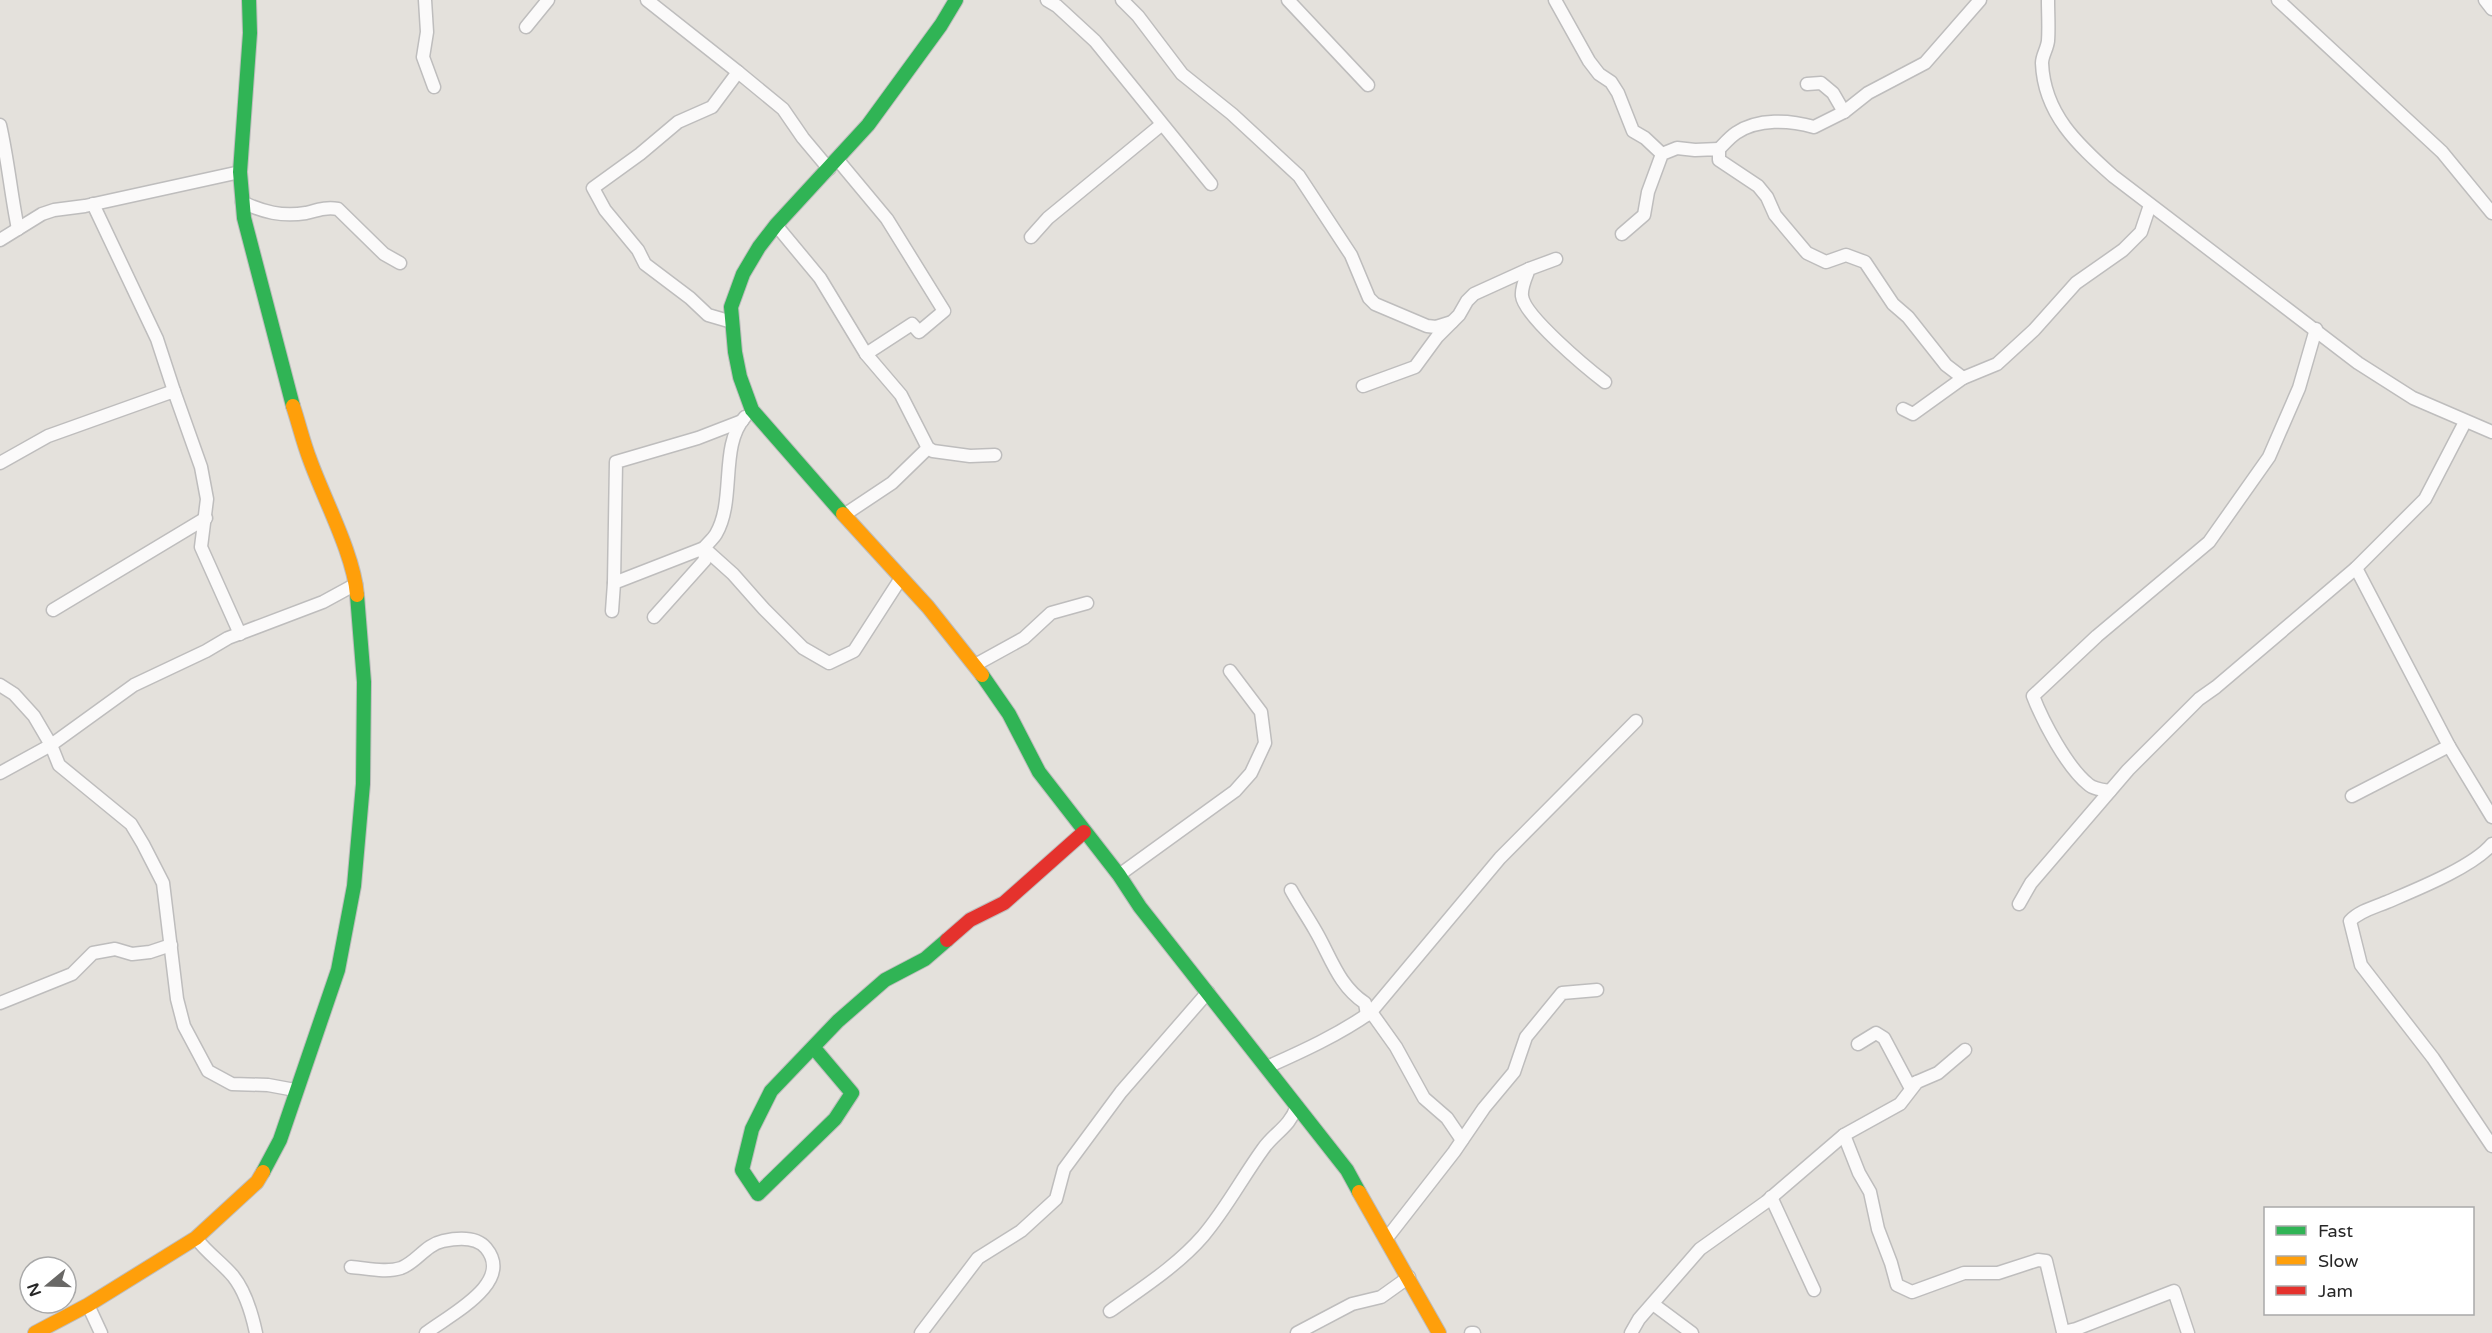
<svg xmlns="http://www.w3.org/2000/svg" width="2492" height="1333" font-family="'Varela Round',sans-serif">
  <rect width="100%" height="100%" fill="#e4e1dc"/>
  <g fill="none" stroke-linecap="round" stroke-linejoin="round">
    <defs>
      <g id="street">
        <path d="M425,0l2,32 -4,25 11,30"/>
        <path d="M647,0l91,72"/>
        <path d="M1047,0l10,6 38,35 116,143"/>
        <path d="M1122,0l16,16 44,58 50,40 67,62 52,79 18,43 6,6 52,22 9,1 16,-5"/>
        <path d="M1288,0l80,85"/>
        <path d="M1555,0l34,61 10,13 12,8 7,11 15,38 12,7 17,16"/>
        <path d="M2048,0c0,14 1,28 0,41 -1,8 -6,15 -6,22 2,51 36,82 71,113l245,187 55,35 79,34"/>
        <path d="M2278,0l164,152 50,61"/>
        <path d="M2485,0l7,9"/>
        <path d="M526,27l22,-27"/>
        <path d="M1807,84l14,-1 12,10 11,19"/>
        <path d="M0,125c8,35 11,70 18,104"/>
        <path d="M1719,149c5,-5 11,-12 17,-16 22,-15 54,-13 78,-6l30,-15 24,-19 57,-30 55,-63"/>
        <path d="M837,159l50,60 57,92 -25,21 -7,-8 -46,30"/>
        <path d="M242,202c21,10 40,15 64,11 12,-3 20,-6 32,-4l46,45 16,9"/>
        <path d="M93,204l64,135 17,52"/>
        <path d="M776,225l44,53 46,76 35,41 27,53 5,3 37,5 25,-1"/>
        <path d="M1622,234l22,-19 4,-23 14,-38 15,-6 18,2 24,-1v11l39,26 9,11 8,18 32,38 19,9 20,-7 19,7 28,42 15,13 38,48 17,13"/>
        <path d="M1031,237l17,-19 113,-93"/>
        <path d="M0,240l42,-26 12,-4 31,-4 155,-34"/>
        <path d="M1556,259l-27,10c-3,8 -8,18 -7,27 2,20 66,73 83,86"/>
        <path d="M732,322l-24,-7 -18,-17 -45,-34 -7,-14 -33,-40 -12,-22 47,-34 38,-32 34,-15 26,-35 45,37 20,29 26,31"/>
        <path d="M1363,386l52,-19 22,-30 22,-22 8,-14 7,-7 55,-25"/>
        <path d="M1903,409l10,5 50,-36 34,-14 37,-34 42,-47 47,-33 18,-18 9,-27"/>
        <path d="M0,463l48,-27 126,-45 27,76 6,32 -6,48 39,87"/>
        <path d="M844,515l48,-32 36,-35"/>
        <path d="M2356,568l93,178 43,71"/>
        <path d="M614,583l2,-121 82,-24 44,-17"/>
        <path d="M53,610l153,-92"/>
        <path d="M612,611l2,-28 90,-35 29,26 31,35 39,39 26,15 25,-12 47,-73"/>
        <path d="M654,617l51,-57 -1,-12c4,-5 9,-9 12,-14 20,-34 3,-88 29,-117"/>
        <path d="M975,665l49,-27 27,-25 36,-10"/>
        <path d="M0,685l14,9 20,22 17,29 8,20 72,59 12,20 20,39 14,116 7,27 24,45 24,13 36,1 27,5"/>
        <path d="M0,773l51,-28 83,-60 72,-34 22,-13 95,-36 33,-18"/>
        <path d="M2110,791c-7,-1 -17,-2 -22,-7 -21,-17 -45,-62 -55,-88l64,-60 112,-94 60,-85 30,-69 17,-59"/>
        <path d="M2352,796l97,-50"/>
        <path d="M2492,844c-19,23 -77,46 -105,58 -12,5 -28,9 -37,19l11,44 72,93 59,88"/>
        <path d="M1119,875l116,-84 16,-18 14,-30 -4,-31 -31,-41"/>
        <path d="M1291,890c7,13 16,26 24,40 16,27 23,55 50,73l2,12"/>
        <path d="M2019,904l12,-21 97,-113 71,-71 17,-12 140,-119 69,-69 40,-77"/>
        <path d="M0,1003l72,-29 21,-21 22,-4 17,5 18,-2 21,-7"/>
        <path d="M1371,1012l25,35 28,51 23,20 15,22"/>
        <path d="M1858,1044l18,-11 8,5 25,47 8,-3"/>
        <path d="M1267,1067c36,-16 71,-32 104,-55l129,-154 136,-137"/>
        <path d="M1844,1135l15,38 11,19 8,37 13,34 6,22 15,7 52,-19h34l40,-13 8,1 17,71 13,-3 98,-38 14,42"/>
        <path d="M1771,1197l43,93"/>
        <path d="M196,1238c11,15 25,24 37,38 12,15 19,38 23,57"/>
        <path d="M1387,1238l67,-86 30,-44 30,-36 12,-35 36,-44 35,-3"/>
        <path d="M351,1267c15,1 35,6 50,1 16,-6 24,-23 42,-27 14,-3 33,-5 43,7 29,35 -37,67 -60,85"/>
        <path d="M1653,1304l39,29"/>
        <path d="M88,1305l13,28"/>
        <path d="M1110,1311c32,-23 67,-45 93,-75 23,-27 39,-58 60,-87 12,-17 26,-21 34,-43"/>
        <path d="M921,1333l57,-75 43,-27 35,-32 8,-30 57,-77 87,-100"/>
        <path d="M1297,1333l55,-29 29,-7 28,-20"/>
        <path d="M1471,1333h3"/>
        <path d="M1631,1333l8,-14 61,-70 66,-47 78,-67 56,-31 17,-22 21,-9 27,-23"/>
      </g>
      <g id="fast">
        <path d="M249,0l1,33 -10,139 4,46 49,188"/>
        <path d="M843,514l-91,-104 -12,-33 -5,-25 -4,-45 12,-33 16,-27 17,-22 92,-100 73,-100 15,-25"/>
        <path d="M982,675l27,39 30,58 80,103 21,32 207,263 12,22"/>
        <path d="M814,1048l38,45 -17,26 -77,75 -16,-24 10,-41 19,-38 67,-70 47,-41 40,-21 22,-19"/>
        <path d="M263,1172l17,-32 58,-170 16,-84 9,-102 1,-102 -7,-87"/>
      </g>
      <g id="slow">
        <path d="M293,406c6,18 10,36 17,54 14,39 44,95 47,135"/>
        <path d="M843,514l85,93 54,68"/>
        <path d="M1359,1192l80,141"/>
        <path d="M35,1333l53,-28 108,-67 61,-56 6,-10"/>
      </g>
      <path id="jam" d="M947,940l23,-20 34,-17 80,-71"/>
    </defs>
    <use href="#street" stroke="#bebdbd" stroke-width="15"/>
    <use href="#fast" stroke="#bebdbd" stroke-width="16"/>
    <use href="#slow" stroke="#bebdbd" stroke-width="16"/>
    <use href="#jam" stroke="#bebdbd" stroke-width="16"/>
    <use href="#street" stroke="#fbfafa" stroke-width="12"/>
    <use href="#fast" stroke="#30b455" stroke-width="14"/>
    <use href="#slow" stroke="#ff9f0a" stroke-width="14"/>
    <use href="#jam" stroke="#e5322d" stroke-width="14"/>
  </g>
  <rect x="2264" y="1207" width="210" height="108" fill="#ffffff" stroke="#a9a9a9" stroke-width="1.5"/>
  <rect x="2276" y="1226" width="30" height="9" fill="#30b455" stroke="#a9a9a9" stroke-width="1.5"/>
  <text x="2318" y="1237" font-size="18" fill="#272727">Fast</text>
  <rect x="2276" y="1256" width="30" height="9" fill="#ff9f0a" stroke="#a9a9a9" stroke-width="1.5"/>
  <text x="2318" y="1267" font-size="18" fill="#272727">Slow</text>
  <rect x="2276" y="1286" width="30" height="9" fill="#e5322d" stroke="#a9a9a9" stroke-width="1.5"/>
  <text x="2318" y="1297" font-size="18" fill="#272727">Jam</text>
  <g transform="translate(48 1285) rotate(251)"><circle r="28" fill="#ffffff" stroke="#a9a9a9" stroke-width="1.5"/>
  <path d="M0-4.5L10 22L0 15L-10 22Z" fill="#696866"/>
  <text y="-9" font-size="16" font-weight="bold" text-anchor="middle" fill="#272727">N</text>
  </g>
</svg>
